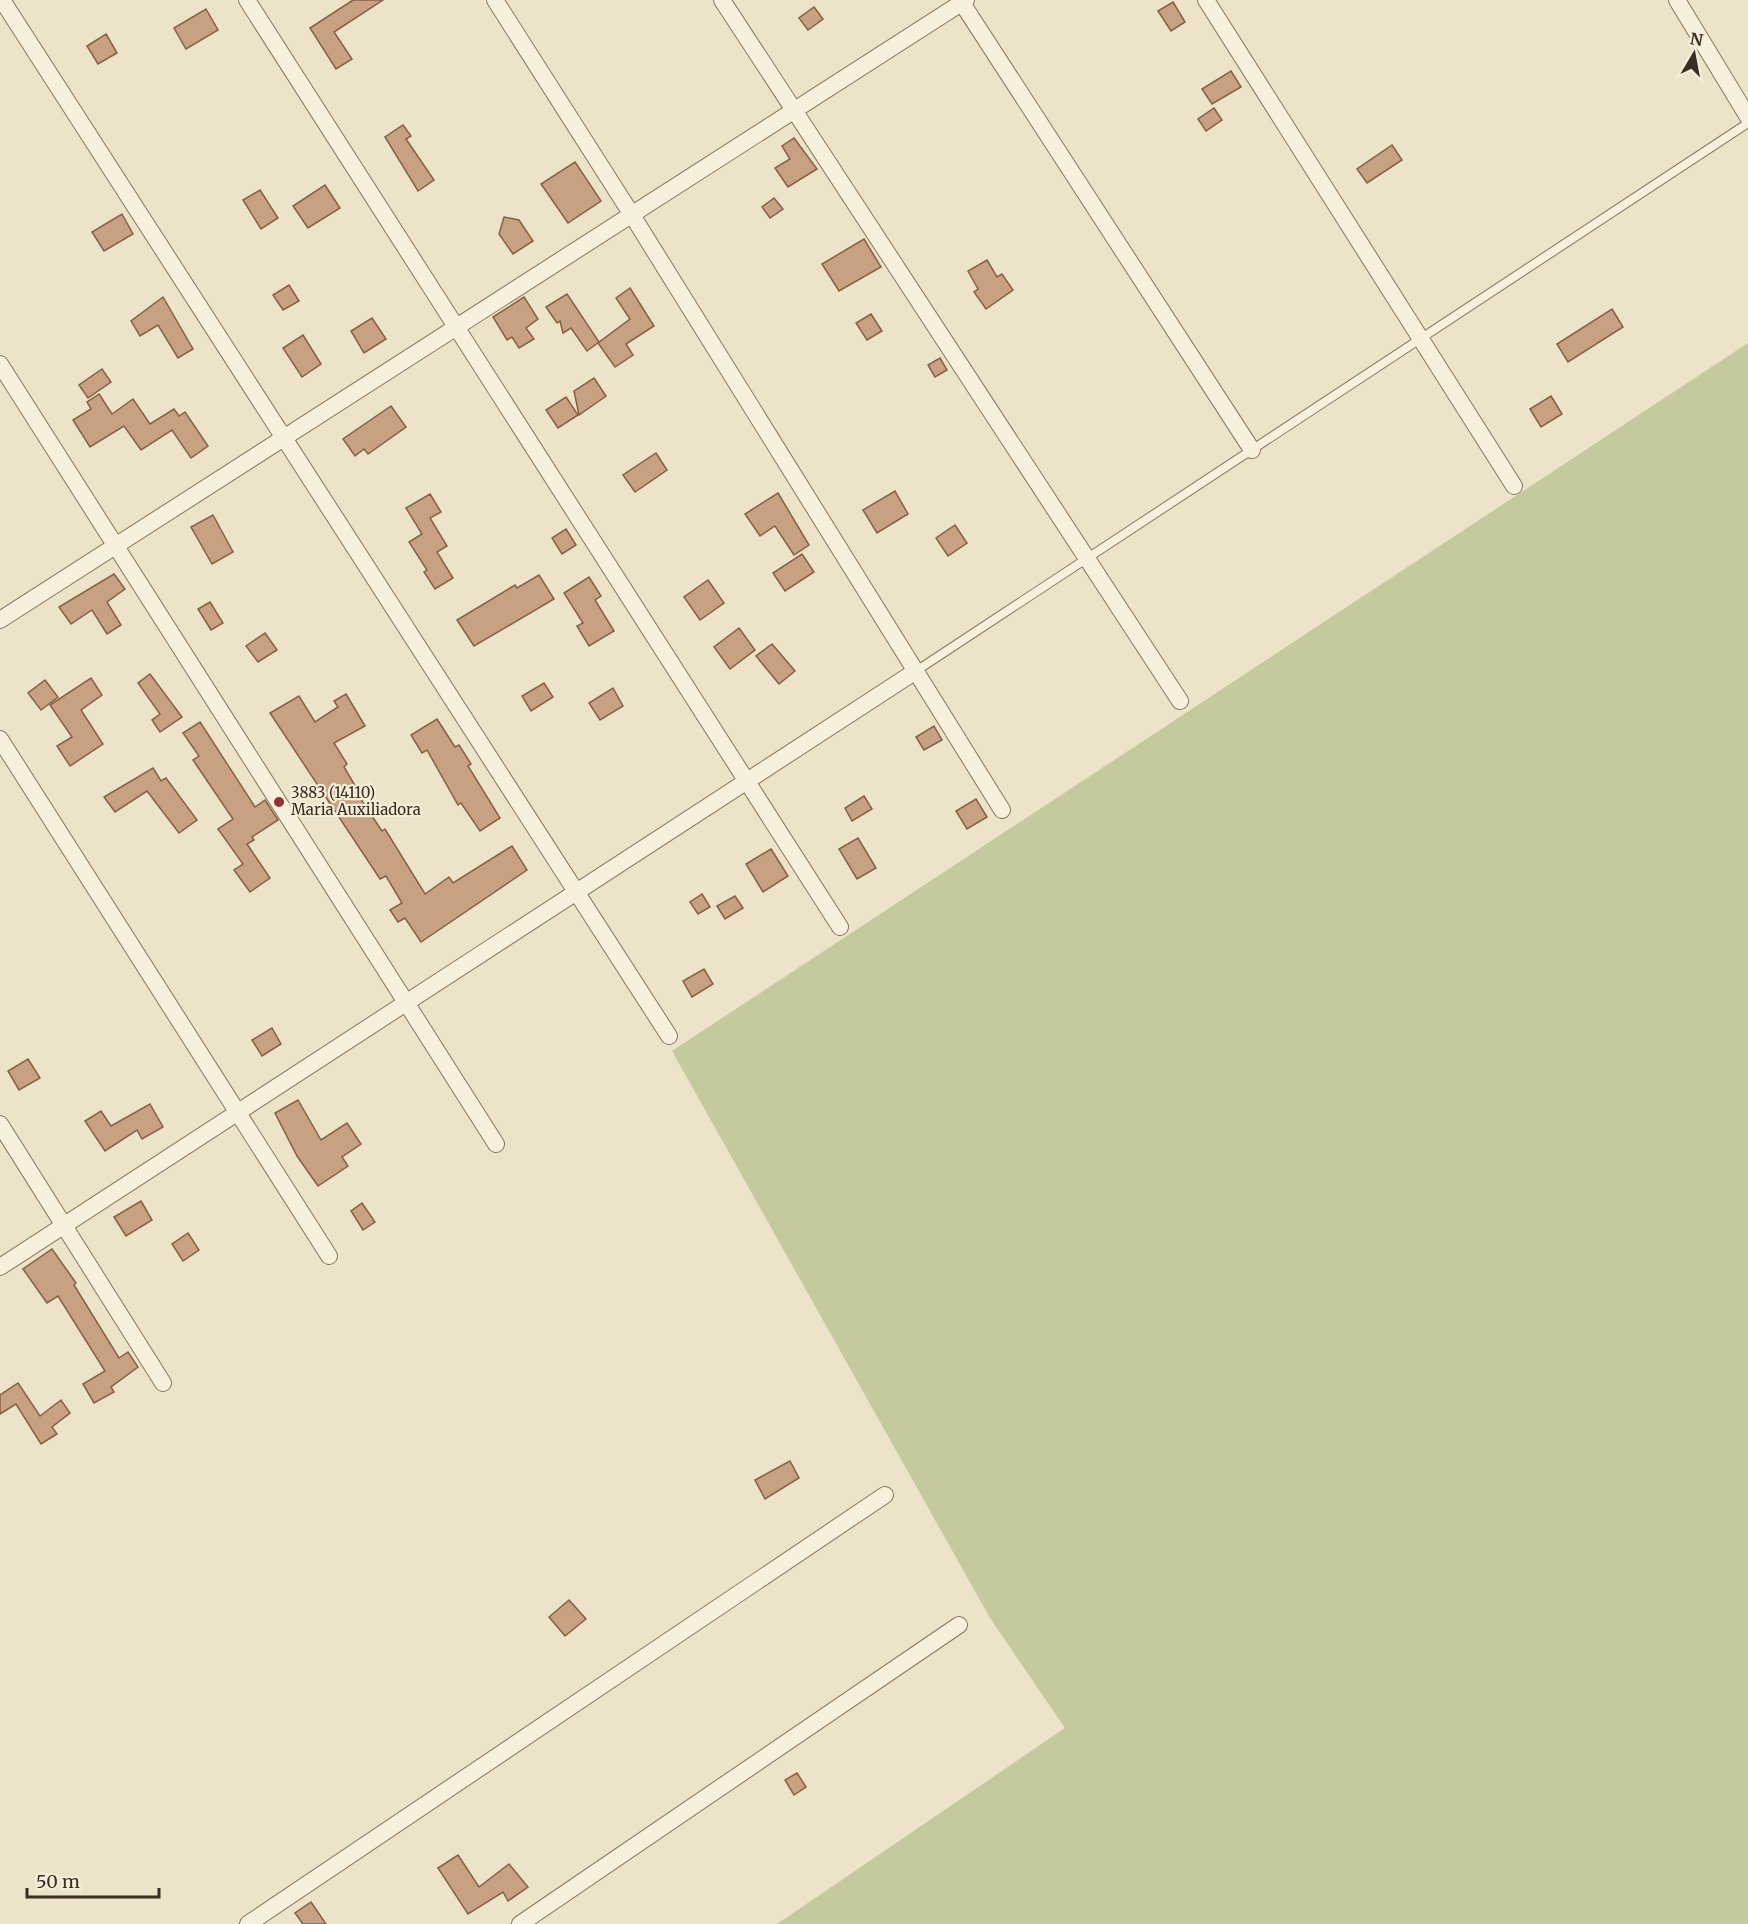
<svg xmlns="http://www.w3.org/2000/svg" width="1748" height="1924" font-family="Merriweather,serif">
  <rect width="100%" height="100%" fill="#ede3c9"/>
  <path fill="#c4ca9d" d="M1748,343v1581h-971l288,-196 -75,-110 -318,-567z"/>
  <g fill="#c8a082" stroke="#866046" stroke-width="1.5">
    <path d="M353,0h30l-49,32 18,27 -16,10 -26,-41z"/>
    <path d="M1173,2l12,20 -14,9 -13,-20z"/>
    <path d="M814,7l9,12 -15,11 -9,-12z"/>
    <path d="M206,9l12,21 -32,19 -12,-21z"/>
    <path d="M106,34l11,19 -19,11 -11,-18z"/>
    <path d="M1231,71l10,16 -29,17 -10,-15z"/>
    <path d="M1214,108l8,12 -16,11 -8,-12z"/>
    <path d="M403,125l8,11 -5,3 28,41 -16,11 -33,-54z"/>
    <path d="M794,138l23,31 -29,18 -13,-19 15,-9 -8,-13z"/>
    <path d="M1392,145l10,15 -35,23 -10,-14z"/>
    <path d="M575,162l26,39 -33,22 -27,-39z"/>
    <path d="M325,185l15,23 -32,20 -15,-22z"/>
    <path d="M260,190l18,28 -17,11 -18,-29z"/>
    <path d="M774,198l9,11 -13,9 -8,-11z"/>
    <path d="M122,214l11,20 -29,17 -12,-19z"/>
    <path d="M504,217l15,3 14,21 -20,13 -14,-20z"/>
    <path d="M864,239l17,28 -42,24 -17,-27z"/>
    <path d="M987,260l10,17 5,-3 11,16 -27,19 -12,-17 4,-3 -10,-18z"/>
    <path d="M289,285l10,16 -16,9 -10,-15z"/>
    <path d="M630,288l24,38 -28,18 7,11 -18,12 -17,-24 32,-24 -14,-21z"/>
    <path d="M567,294l32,48 -12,9 -16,-23 -8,5 -3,-12 -3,2 -11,-16z"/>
    <path d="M163,297l30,52 -15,9 -20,-33 -18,11 -9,-15z"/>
    <path d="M524,297l14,22 -12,9 8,11 -15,9 -7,-11 -5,3 -14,-23z"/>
    <path d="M1612,309l11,18 -55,35 -11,-18z"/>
    <path d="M871,314l11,17 -15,9 -11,-17z"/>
    <path d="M372,318l14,21 -22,14 -13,-22z"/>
    <path d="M303,335l18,29 -19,13 -19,-29z"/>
    <path d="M940,358l7,12 -12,7 -7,-12z"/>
    <path d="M102,369l9,13 -23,16 -9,-13z"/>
    <path d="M594,378l12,18 -27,19 -5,-24z"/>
    <path d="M99,394l13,20 21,-15 17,25 24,-15 5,7 6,-4 23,34 -17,12 -19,-28 -31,20 -17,-24 -34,21 -17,-27 18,-11 -4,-7z"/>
    <path d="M1551,396l11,18 -21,13 -11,-18z"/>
    <path d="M566,397l12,18 -20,13 -12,-18z"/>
    <path d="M391,406l15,21 -38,27 -4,-5 -9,7 -12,-17z"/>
    <path d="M656,453l11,17 -32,22 -12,-17z"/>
    <path d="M895,491l13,23 -31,19 -14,-23z"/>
    <path d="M778,493l31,52 -15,10 -19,-29 -15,10 -15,-22z"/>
    <path d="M430,494l11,18 -11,6 17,28 -10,6 16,26 -18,11 -11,-17 3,-2 -18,-28 13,-8 -16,-26z"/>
    <path d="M213,515l20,37 -21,12 -21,-37z"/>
    <path d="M955,525l12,18 -19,13 -12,-18z"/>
    <path d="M566,529l10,16 -14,9 -10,-16z"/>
    <path d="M802,554l12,18 -29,19 -12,-18z"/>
    <path d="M114,574l11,15 -18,13 14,23 -14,9 -15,-24 -21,14 -12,-17z"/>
    <path d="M539,575l15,24 -80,47 -17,-26 58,-35 2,3z"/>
    <path d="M589,577l12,19 -6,4 19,31 -25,15 -12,-20 6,-3 -19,-30z"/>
    <path d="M708,580l16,23 -24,17 -16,-23z"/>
    <path d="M210,602l13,21 -12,7 -13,-21z"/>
    <path d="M739,628l16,22 -25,19 -16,-22z"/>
    <path d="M265,633l12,17 -19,12 -12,-16z"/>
    <path d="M772,644l23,27 -16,13 -23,-28z"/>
    <path d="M150,674l32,43 -22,15 -8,-12 8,-6 -22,-31z"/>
    <path d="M91,678l11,17 -21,15 22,34 -33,22 -13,-20 15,-9 -22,-32z"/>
    <path d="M45,680l13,17 -17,13 -13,-17z"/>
    <path d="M544,683l9,14 -22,14 -9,-15z"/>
    <path d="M613,688l10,18 -23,14 -11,-17z"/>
    <path d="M346,694l19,32 -31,17 13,21 -3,3 16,27 -2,1 24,36 3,-2 40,65 24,-17 4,6 59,-37 15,24 -106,72 -16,-24 -7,4 -8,-12 12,-7 -16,-27 -6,3 -110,-166 29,-17 16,26 23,-15 -4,-6z"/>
    <path d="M437,719l18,28 4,-2 12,19 -3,2 32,52 -20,13 -19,-28 -3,2 -31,-55 -5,3 -11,-18z"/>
    <path d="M200,722l55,85 10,-7 13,20 -26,17 2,3 -7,4 23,34 -20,14 -16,-22 9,-6 -25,-35 15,-10 -40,-59 6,-4 -16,-23z"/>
    <path d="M934,726l8,14 -18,10 -8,-13z"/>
    <path d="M153,768l8,13 5,-3 31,42 -18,13 -32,-42 -32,21 -11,-15z"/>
    <path d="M864,796l8,13 -20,12 -7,-13z"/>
    <path d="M976,799l11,18 -20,12 -11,-18z"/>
    <path d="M858,838l18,30 -19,11 -18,-30z"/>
    <path d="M771,849l17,27 -25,16 -17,-28z"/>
    <path d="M702,894l8,13 -12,7 -8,-12z"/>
    <path d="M735,896l8,12 -18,11 -8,-13z"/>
    <path d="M704,969l9,15 -21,13 -9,-16z"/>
    <path d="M272,1028l9,16 -19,12 -10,-16z"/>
    <path d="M28,1059l12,19 -21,12 -11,-19z"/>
    <path d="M298,1100l23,40 26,-17 14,21 -19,13 6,9 -30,20 -21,-30 -22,-43z"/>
    <path d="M150,1104l13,23 -21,12 -5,-9 -32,21 -20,-30 16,-10 10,15z"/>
    <path d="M141,1201l11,19 -26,16 -12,-19z"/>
    <path d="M362,1203l13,19 -12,8 -12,-19z"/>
    <path d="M188,1233l11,17 -16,11 -11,-17z"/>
    <path d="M52,1249l24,34 -2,2 45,73 9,-6 10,15 -27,20 3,5 -20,11 -11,-19 22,-13 -47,-75 -11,7 -24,-34z"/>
    <path d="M18,1383l22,33 21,-16 9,13 -18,14 5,7 -16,10 -25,-40 -16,10v-19z"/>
    <path d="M790,1461l9,17 -34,21 -10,-19z"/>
    <path d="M569,1600l17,19 -21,17 -16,-19z"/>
    <path d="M797,1773l9,14 -12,8 -9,-15z"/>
    <path d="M458,1855l21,32 30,-23 19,23 -20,14 -5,-9 -35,22 -30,-46z"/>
    <path d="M311,1902l15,22h-23l-8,-11z"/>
  </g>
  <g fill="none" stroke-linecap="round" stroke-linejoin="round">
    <defs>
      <path id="lane" d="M916,671l832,-548"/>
      <g id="street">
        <path d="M2,0l667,1036"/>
        <path d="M247,0l593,927"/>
        <path d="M495,0l137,215 370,595"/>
        <path d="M722,0l458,701"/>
        <path d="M960,0l292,450"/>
        <path d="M1206,0l308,486"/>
        <path d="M1677,0l71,117"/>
        <path d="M0,364l496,780"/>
        <path d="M0,620l966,-620"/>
        <path d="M0,739l329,517"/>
        <path d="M0,1124l163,259"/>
        <path d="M0,1267l916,-596"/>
        <path d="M248,1924l637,-429"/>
        <path d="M520,1924l439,-299"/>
      </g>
    </defs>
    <use href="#lane" stroke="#88755f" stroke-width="10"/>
    <use href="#street" stroke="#88755f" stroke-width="18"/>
    <use href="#lane" stroke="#f7f0dc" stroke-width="8"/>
    <use href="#street" stroke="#f7f0dc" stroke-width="16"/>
  </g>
  <circle fill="#943332" stroke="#f4edd9" stroke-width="2" cx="279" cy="802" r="6"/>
  <g text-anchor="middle" stroke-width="4.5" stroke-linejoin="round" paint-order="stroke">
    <g font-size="15" fill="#3a2d21" stroke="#f4edd9" text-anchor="start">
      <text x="291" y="798">3883 (14110)<tspan x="291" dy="17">Maria Auxiliadora</tspan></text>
    </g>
  </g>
  <g transform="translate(1694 54) rotate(10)" stroke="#f4edd9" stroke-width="4.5" paint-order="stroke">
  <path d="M0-4.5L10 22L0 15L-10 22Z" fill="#3a2d21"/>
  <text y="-9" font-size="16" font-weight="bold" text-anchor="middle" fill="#3a2d21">N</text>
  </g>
  <path d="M27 1888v9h132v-9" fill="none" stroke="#3a2d21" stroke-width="3"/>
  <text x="36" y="1888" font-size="18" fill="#3a2d21" stroke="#f4edd9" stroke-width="4.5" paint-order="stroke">50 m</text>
</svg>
